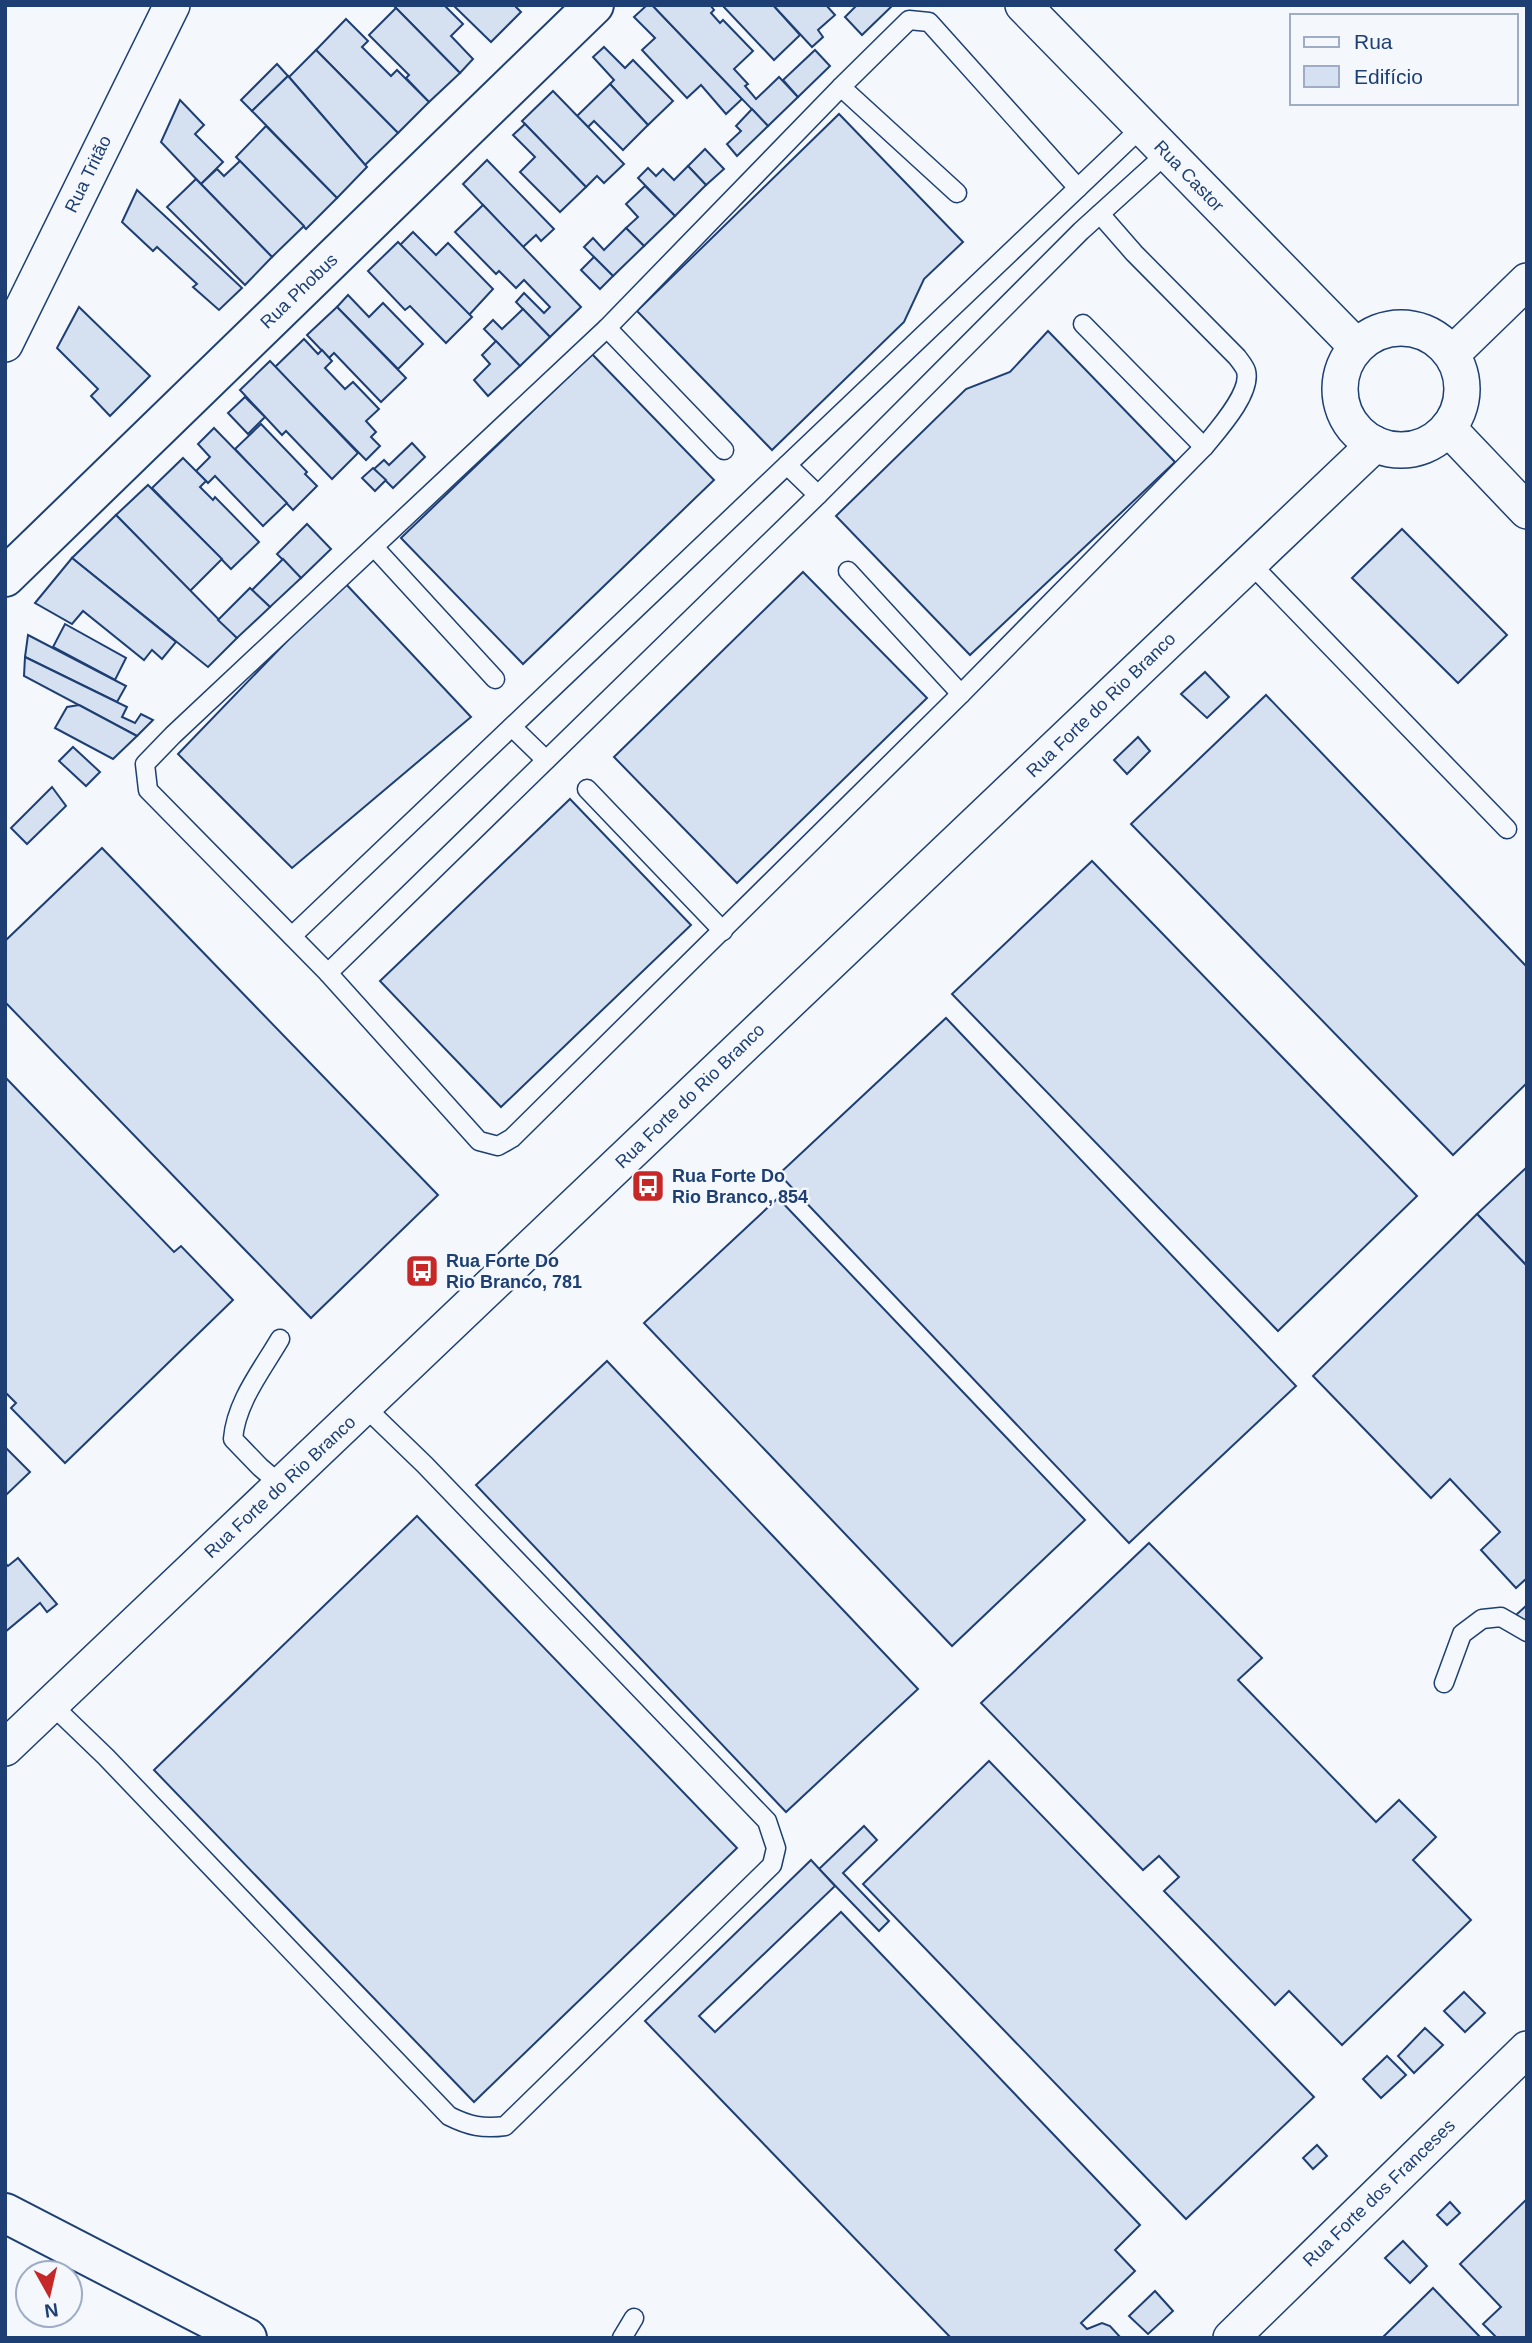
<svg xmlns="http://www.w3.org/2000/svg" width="1532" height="2343" font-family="Arial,sans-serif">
  <rect width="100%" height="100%" fill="#f4f7fb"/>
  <g fill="#d5e0f0" stroke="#1d3f73" stroke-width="2">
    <path d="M393,5h51l19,19 -12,12 22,23 -13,14z"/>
    <path d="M453,5h61l7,7 -30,30z"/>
    <path d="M647,5h5l90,94 -16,15 -25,-29 -14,13 -45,-48 13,-12 -21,-21z"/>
    <path d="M652,5h58l4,5 -3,3 9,10 3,-3 30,31 -19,18 14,15 -3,2 11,13 23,-22 19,20 -30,29z"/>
    <path d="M722,5h51l27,30 -26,25z"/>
    <path d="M773,5h53l9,10 -17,15 5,7 -11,10z"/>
    <path d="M857,5h36l-31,30 -17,-18z"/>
    <path d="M396,8l64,65 -31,29 -23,-24 3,-3 -40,-40z"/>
    <path d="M346,19l22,22 -6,6 29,29 6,-6 32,32 -31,31 -82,-83z"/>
    <path d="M604,47l21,21 8,-8 40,41 -25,24 -38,-41 4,-4 -21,-23z"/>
    <path d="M316,50l82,83 -33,32 -76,-88z"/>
    <path d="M815,50l15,16 -32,31 -15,-17z"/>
    <path d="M277,64l11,12 -36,35 -11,-11z"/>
    <path d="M288,76l79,91 -30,31 -85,-87z"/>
    <path d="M610,84l38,41 -25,25 -29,-29 -6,6 -11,-11z"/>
    <path d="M553,91l71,73 -20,19 -7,-7 -11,11 -64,-66z"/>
    <path d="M180,100l24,25 -9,9 28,28 -22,22 -40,-42z"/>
    <path d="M752,109l16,17 -31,30 -10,-12 14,-13 -5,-5z"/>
    <path d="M839,114l124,128 -39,37 -20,43 -132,128 -135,-139z"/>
    <path d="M525,124l61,63 -26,25 -40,-40 15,-15 -22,-22z"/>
    <path d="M266,126l71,72 -31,31 -70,-72z"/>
    <path d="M705,149l19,20 -18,16 -18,-19z"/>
    <path d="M487,160l67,69 -13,12 -5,-6 -13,12 -60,-63z"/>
    <path d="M240,161l64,65 -32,31 -71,-73 16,-15 7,7z"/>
    <path d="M688,166l18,19 -31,31 -37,-38 10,-10 8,8 7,-7 11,11z"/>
    <path d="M196,179l76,78 -27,28 -78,-78z"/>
    <path d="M645,186l30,30 -31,30 -18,-18 12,-11 -12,-13z"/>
    <path d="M137,190l105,98 -23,22 -26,-23 4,-3 -40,-37 -4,4 -31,-29z"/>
    <path d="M483,205l98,102 -31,30 -34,-35 8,-9 20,20 6,-6 -26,-27 -8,8 -17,-17 -3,3 -41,-42z"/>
    <path d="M626,228l18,18 -31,30 -29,-29 9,-9 11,12z"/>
    <path d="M413,232l23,23 12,-12 45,46 -24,26 -69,-70z"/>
    <path d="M398,242l74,75 -26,26 -36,-37 -5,4 -37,-39z"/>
    <path d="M594,257l19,19 -13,13 -19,-19z"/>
    <path d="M348,295l21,22 14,-14 40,41 -25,25 -61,-62z"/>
    <path d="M79,307l71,69 -40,40 -19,-20 7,-7 -41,-41z"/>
    <path d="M337,307l69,71 -25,24 -47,-49 -5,5 -22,-23z"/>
    <path d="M523,309l27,28 -30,29 -36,-37 9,-9 9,9z"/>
    <path d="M1048,331l127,131 -205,193 -134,-139 130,-127 44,-17z"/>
    <path d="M304,339l14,15 4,-4 10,11 -7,7 20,21 8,-7 26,27 -13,12 10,11 -5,5 9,9 -14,14 -91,-93z"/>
    <path d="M496,341l24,25 -32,30 -14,-16 16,-16 -8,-9z"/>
    <path d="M592,354l122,126 -191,184 -122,-126z"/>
    <path d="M270,361l88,92 -26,26 -46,-48 -4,4 -42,-45z"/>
    <path d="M245,397l20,20 -17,17 -20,-21z"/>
    <path d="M261,424l46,48 -2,2 12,12 -24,24 -58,-61z"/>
    <path d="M214,428l73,75 -24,23 -48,-50 -7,7 -12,-12 14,-14 -12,-13z"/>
    <path d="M412,443l13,14 -32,31 -19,-19 10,-9 5,5z"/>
    <path d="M183,458l23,23 -6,6 13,13 2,-3 44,45 -28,27 -79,-81z"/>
    <path d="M373,468l13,12 -11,11 -13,-13z"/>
    <path d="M148,485l74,74 -32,32 -74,-76z"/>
    <path d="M116,515l121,123 -29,29 -136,-109z"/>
    <path d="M307,524l24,25 -30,29 -24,-24z"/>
    <path d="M1402,529l105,106 -49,48 -106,-105z"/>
    <path d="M72,558l104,84 -14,17 -10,-9 -8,10 -61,-49 -11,13 -37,-21z"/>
    <path d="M283,559l18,19 -31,29 -18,-17z"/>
    <path d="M803,572l124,126 -190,185 -123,-126z"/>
    <path d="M344,582l127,135 -179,151 -114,-114z"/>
    <path d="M250,588l20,19 -33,31 -19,-18z"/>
    <path d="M65,624l61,34 -11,22 -62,-33z"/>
    <path d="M28,635l98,51 -9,16 -92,-45z"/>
    <path d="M25,657l102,50 -5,10 13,6 6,-9 12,6 -16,16 -113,-60z"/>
    <path d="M1205,672l24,25 -22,21 -26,-24z"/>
    <path d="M1266,695l261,272v116l-74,72 -322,-331z"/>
    <path d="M79,705l58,31 -24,23 -58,-31 12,-21z"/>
    <path d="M1138,737l12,14 -23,23 -13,-14z"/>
    <path d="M73,747l27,25 -14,14 -27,-25z"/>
    <path d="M52,787l14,19 -39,38 -16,-16z"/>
    <path d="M570,799l121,126 -190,182 -121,-126z"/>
    <path d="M102,848l336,347 -127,123 -306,-316v-61z"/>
    <path d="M1092,861l325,335 -139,135 -326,-337z"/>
    <path d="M946,1018l350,368 -167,157 -350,-369z"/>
    <path d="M5,1077l169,175 7,-6 52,54 -168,163 -54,-55 5,-5 -11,-11z"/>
    <path d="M1527,1167v99l-50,-52z"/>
    <path d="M778,1198l307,322 -133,126 -308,-323z"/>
    <path d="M1477,1214l50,52v312l-11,10 -35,-38 19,-18 -50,-53 -19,19 -118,-122z"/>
    <path d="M607,1361l311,328 -132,123 -310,-327z"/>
    <path d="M5,1447l25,25 -25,24z"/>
    <path d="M417,1516l320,332 -263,254 -320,-332z"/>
    <path d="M1149,1543l113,115 -24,22 138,142 23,-22 37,37 -23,23 58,60 -129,125 -53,-54 -14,14 -111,-114 15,-14 -20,-21 -16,14 -162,-167z"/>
    <path d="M18,1558l39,46 -10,8 -7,-9 -35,29v-69l3,3z"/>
    <path d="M1527,1605v21l-11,-11z"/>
    <path d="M989,1761l325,336 -128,122 -323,-335z"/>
    <path d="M864,1826l13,14 -34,33 46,48 -10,10 -60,-62z"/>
    <path d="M811,1860l24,26 -136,130 16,16 126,-120 299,313 -25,25 20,21 -54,52 6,6 15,-6 8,3 11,12h-170l-306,-317z"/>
    <path d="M1464,1992l21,21 -20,19 -21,-21z"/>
    <path d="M1425,2028l18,17 -29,28 -16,-17z"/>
    <path d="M1387,2056l19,19 -25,23 -18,-19z"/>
    <path d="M1317,2145l10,11 -14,13 -10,-11z"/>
    <path d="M1527,2199v139h-30l-14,-14 18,-17 -41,-43z"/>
    <path d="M1450,2202l10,11 -13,12 -10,-10z"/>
    <path d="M1403,2241l24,25 -17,17 -25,-25z"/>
    <path d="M1433,2288l48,50h-99z"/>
    <path d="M1155,2291l18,20 -25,23 -19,-18z"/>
  </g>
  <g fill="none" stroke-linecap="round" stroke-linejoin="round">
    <defs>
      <g id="service">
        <path d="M841,87l68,-67 20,2 149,166"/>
        <path d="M957,193l-116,-106 -234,241 -434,407 -28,29 3,26 180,183 151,168 19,5 14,-8 449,-444 243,-247c13,-16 48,-54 42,-76 -1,-4 -6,-10 -9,-14l-103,-104 -34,-39"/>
        <path d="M1083,324l121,123"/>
        <path d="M607,328l117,122"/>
        <path d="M787,465l31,30"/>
        <path d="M374,547l121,132"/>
        <path d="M1250,563l257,266"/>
        <path d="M848,571l113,123"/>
        <path d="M512,727l34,33"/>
        <path d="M587,789l136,142"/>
        <path d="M292,936l850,-809"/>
        <path d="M328,973l490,-478 263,-264 85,-77"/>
        <path d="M280,1339c-18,31 -44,63 -47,100l27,28 21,18"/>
        <path d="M1444,1683l18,-49 20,-15 19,-2 26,15"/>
        <path d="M51,1704l55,53 343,359c20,10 34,13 56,10l267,-261 4,-17 -9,-27 -342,-356 -60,-58"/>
        <path d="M622,2338l12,-20"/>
      </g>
      <g id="minor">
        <path d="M1023,5l333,341"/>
        <circle cx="1401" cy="389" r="61"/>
        <path d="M5,344l167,-339"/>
        <path d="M1452,354l75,-73"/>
        <path d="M1448,428l79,83"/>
        <path d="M5,1748l1370,-1304"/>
        <path d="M1231,2338l296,-289"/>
      </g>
      <g id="tertiary">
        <path d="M5,577l589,-572"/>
        <path d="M5,2213l242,125"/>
      </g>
    </defs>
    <use href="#service" stroke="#1d3f73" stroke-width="21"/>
    <use href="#minor" stroke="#1d3f73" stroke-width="38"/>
    <use href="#tertiary" stroke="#1d3f73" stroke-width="42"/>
    <use href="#service" stroke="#f4f7fb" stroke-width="18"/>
    <use href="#minor" stroke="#f4f7fb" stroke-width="35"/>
    <use href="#tertiary" stroke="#f4f7fb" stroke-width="38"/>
  </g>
  <defs>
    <symbol id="bus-square" viewBox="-11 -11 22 22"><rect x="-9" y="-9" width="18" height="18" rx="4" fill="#c62828" stroke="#f4f7fb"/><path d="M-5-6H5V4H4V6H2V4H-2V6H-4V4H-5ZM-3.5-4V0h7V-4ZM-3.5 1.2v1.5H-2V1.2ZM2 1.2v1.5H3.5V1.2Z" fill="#fff"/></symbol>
  </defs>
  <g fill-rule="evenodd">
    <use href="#bus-square" x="629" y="1167" width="38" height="38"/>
    <use href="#bus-square" x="403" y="1252" width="38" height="38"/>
  </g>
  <g text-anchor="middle" stroke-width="5" stroke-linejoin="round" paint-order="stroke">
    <g font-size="18" fill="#1d3f73" stroke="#f4f7fb">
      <text transform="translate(88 174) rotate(-64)" y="6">Rua Tritão</text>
      <text transform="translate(1189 176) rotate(46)" y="6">Rua Castor</text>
      <text transform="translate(299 291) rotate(-44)" y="6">Rua Phobus</text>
      <text transform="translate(1101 705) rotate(-44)" y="6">Rua Forte do Rio Branco</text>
      <text transform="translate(690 1096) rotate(-44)" y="6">Rua Forte do Rio Branco</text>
      <text transform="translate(280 1487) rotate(-43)" y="6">Rua Forte do Rio Branco</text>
      <text transform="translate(1379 2193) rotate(-44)" y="6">Rua Forte dos Franceses</text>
    </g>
    <g font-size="18" font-weight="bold" fill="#1d3f73" stroke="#f4f7fb" text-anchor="start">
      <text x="672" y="1182">Rua Forte Do<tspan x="672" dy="21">Rio Branco, 854</tspan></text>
      <text x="446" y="1267">Rua Forte Do<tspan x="446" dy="21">Rio Branco, 781</tspan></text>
    </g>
  </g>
  <rect width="1532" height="2343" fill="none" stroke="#1d3f73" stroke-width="14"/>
  <rect x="1290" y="14" width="228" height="91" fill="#f4f7fb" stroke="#9eadc5" stroke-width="2"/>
  <rect x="1304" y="37" width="35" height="10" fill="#f4f7fb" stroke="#9eadc5" stroke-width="2"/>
  <text x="1354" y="49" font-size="21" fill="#1d3f73">Rua</text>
  <rect x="1304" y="66" width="35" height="21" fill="#d5e0f0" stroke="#9eadc5" stroke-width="2"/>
  <text x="1354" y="84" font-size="21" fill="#1d3f73">Edifício</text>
  <g transform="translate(49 2294) rotate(172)"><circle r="33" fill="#f4f7fb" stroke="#9eadc5" stroke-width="2"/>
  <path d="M0-5L12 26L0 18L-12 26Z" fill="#c62828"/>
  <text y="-10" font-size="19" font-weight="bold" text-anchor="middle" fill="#1d3f73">N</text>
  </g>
</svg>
